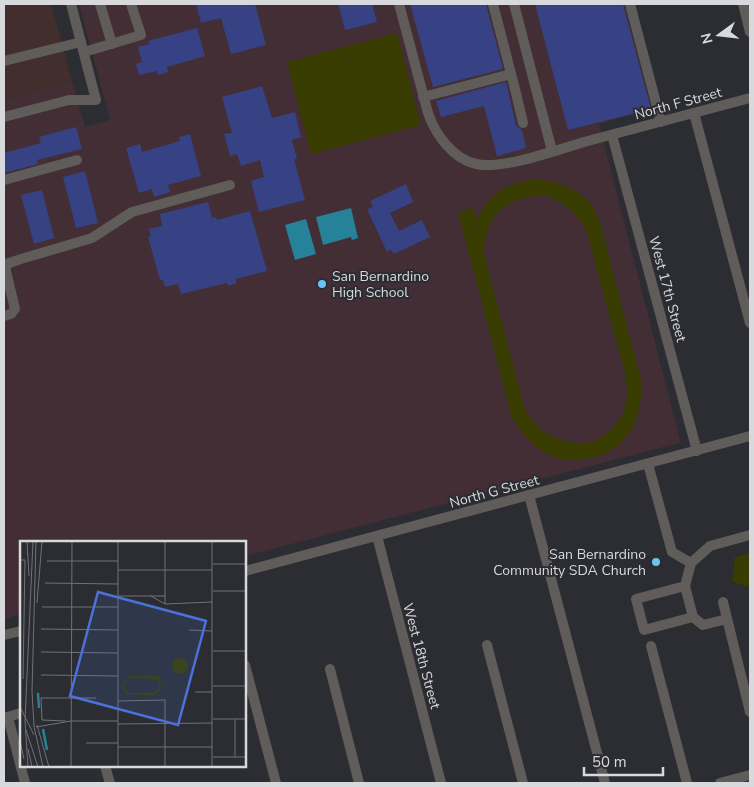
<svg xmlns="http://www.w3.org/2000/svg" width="754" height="787" font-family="'Nunito Sans',sans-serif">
  <rect width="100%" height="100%" fill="#2b2d33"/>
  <path fill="#432e2e" d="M4,4h47l21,77 -68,18z"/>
  <path fill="#422e34" d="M79,4h546l27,105 -53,15 81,316 -1,3 -434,113v-14h-224v72l-17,5v-520l68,-18 13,46 25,-7z"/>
  <g fill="#383c00" fill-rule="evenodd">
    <path d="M397,33l24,92 -110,29 -24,-92z"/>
    <path d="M533,179c21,1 44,9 58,25 3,5 6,12 9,18l41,158c4,39 -17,77 -60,79 -8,0 -18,1 -27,-2 -19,-7 -31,-23 -42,-39l-54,-206 15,-4 4,11c14,-26 27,-35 56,-40zM547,195c18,9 31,18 40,37 9,34 18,69 28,104 5,19 13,40 12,60 -1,24 -24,50 -50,47 -24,-3 -39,-12 -52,-33l-41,-155c0,-42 24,-59 63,-60z"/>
    <path d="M750,553v36l-1,-2 -17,-5 3,-25z"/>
  </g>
  <g fill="#268299">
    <path d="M351,208l7,30 -6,2 -1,-3 -28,8 -7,-28z"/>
    <path d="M306,219l10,35 -21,6 -10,-35z"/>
  </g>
  <g fill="#374285">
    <path d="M196,4h59l11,41 -35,9 -10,-36 -20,5z"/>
    <path d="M338,4h34l5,18 -32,8z"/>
    <path d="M410,4h76l17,65 -70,18z"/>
    <path d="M535,4h88l28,105 -83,21z"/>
    <path d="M197,28l8,28 -38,11 1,5 -10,3 -1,-4 -18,4 -3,-11 6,-2 -4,-15 11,-3 -1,-3z"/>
    <path d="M506,82l10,43 6,5 4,18 -29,8 -13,-50 -43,11 -5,-16z"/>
    <path d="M262,86l10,32 23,-6 6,25 -9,3 5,19h-3l11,41 -46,12 -8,-31 13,-4 -4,-17 -19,6 -4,-12 -7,2 -6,-22 8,-1 -10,-36z"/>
    <path d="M76,127l6,22 -45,11 1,4 -34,9v-20l37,-10 -2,-6z"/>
    <path d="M190,134l11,42 -33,9 2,7 -16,5 -2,-8 -13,4 -13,-45 14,-4 2,8 38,-11 -1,-4z"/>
    <path d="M85,171l13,52 -22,5 -13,-51z"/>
    <path d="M406,184l7,18 -23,11 9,18 23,-11 8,17 -36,17 -3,-5 -4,3 -20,-43 6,-2 -3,-6z"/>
    <path d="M42,190l12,48 -20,6 -13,-49z"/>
    <path d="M208,202l4,16 4,-1 1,3 33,-9 17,60 -31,8v4l-8,3 -1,-3 -46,11 -3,-10 -13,3 -2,-7h-3l-12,-43 3,-1 -2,-7 13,-3 -2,-12z"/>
  </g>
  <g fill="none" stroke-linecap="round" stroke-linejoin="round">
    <g stroke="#5f5c5a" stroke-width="10">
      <path d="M100,4l12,40"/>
      <path d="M399,4l29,109c7,21 25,46 48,51 25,6 81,-14 108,-22 55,-15 111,-29 166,-44"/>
      <path d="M493,4l23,89 7,30"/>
      <path d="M514,4l38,147"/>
      <path d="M630,4l31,118"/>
      <path d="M743,4l7,28"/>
      <path d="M84,52l57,-17 -10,-31"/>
      <path d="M4,61l77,-19"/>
      <path d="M423,97l88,-23"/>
      <path d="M694,113l56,210"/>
      <path d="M4,117l65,-17h27l-25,-96"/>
      <path d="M612,135l85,316"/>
      <path d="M4,180l73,-20"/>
      <path d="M4,263l11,46 -4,5 -7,2"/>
      <path d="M5,268l4,-5 12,-4 71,-21 40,-26 98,-27"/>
      <path d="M648,464l24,88 19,11 -6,23 8,31 -49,13 -8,-31 49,-13"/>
      <path d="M529,495l76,288"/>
      <path d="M377,536l64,247"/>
      <path d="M691,563l19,-17 40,-11"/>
      <path d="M245,571l505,-135"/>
      <path d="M723,602l27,110"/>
      <path d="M693,617l10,8 24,-6"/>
      <path d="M4,635l17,-4"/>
      <path d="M487,645l36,138"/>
      <path d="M651,646l36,137"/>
      <path d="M245,665l31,118"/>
      <path d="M330,669l29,114"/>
      <path d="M8,717l17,66"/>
      <path d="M4,718l17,-5"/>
      <path d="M105,766l5,17"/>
      <path d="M720,783l30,-8"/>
    </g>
  </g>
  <g fill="#6bc3f2" stroke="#2b2d33" stroke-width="2">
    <circle cx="322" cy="284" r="5"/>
    <circle cx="656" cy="562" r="5"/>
  </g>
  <g text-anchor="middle" stroke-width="4" stroke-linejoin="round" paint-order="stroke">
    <g font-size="14" fill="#d8d9dd" stroke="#2b2d33">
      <text transform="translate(678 103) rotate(-15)" y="5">North F Street</text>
      <text transform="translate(668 289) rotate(75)" y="5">West 17th Street</text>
      <text transform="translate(494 491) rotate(-15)" y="5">North G Street</text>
      <text transform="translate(422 656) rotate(75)" y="5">West 18th Street</text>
    </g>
    <g font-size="14" fill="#d8d9dd" stroke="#2b2d33" text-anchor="start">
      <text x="332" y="281">San Bernardino<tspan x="332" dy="16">High School</tspan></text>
      <text x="646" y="559" text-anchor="end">San Bernardino<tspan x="646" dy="16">Community SDA Church</tspan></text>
    </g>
  </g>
  <g transform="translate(20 541)">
    <rect width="226" height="226" fill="#2b2d33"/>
    <path d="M152 125a8 8 0 1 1 16 0a8 8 0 1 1-16 0ZM110,135h30l1,14 -8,6 -27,-2 -5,-9zM110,137l25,1 4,3v7l-6,4h-25l-5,-8z" fill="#383c00" fill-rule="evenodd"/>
    <path fill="none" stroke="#268299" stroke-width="2.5" d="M18,152l1,15M23,188l4,21"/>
    <path fill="none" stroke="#707277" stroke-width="1" d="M7,0l2,35M16,0l-4,150 2,35 9,41M0,19h5l-2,119M27,20h71M193,23h34M98,29h94M25,42l73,1M193,50h34M99,55h46M131,55l14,8 47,-2M17,62l5,-62M145,63v-63M22,66h76M21,88l77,1M169,89l23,1M193,110h34M21,111l77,1M21,134l77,1M193,145h34M175,151h17M98,160l47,-1v67M0,166l14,28M193,178h34M46,180l-24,-1 -1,-22h55M98,183l94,-1M17,184l12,42M16,186l35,-6h47M6,189l12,37M0,200l4,18M66,202h32M98,206h94M8,208l4,18M193,216h34M215,216v-38M8,226l-3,-46 8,-180M51,226l1,-226M98,226v-226M192,226v-226"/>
    <path fill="#4c71d9" fill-opacity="0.15" stroke="#4c71d9" stroke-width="2.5" d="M78,51l108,29 -28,104 -108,-29z"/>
    <rect width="226" height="226" fill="none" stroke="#d8d9dd" stroke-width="2.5"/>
  </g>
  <rect width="754" height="787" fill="none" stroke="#d8d9dd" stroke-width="10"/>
  <g transform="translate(719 35) rotate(255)" stroke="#2b2d33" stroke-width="4" paint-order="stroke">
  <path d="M0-4L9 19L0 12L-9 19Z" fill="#d8d9dd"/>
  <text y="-8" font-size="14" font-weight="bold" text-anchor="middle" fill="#d8d9dd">N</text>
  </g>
  <path d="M584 767v8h79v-8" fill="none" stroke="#d8d9dd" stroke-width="2.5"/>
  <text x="592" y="767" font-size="15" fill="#d8d9dd" stroke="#2b2d33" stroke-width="4" paint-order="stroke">50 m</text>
</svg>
